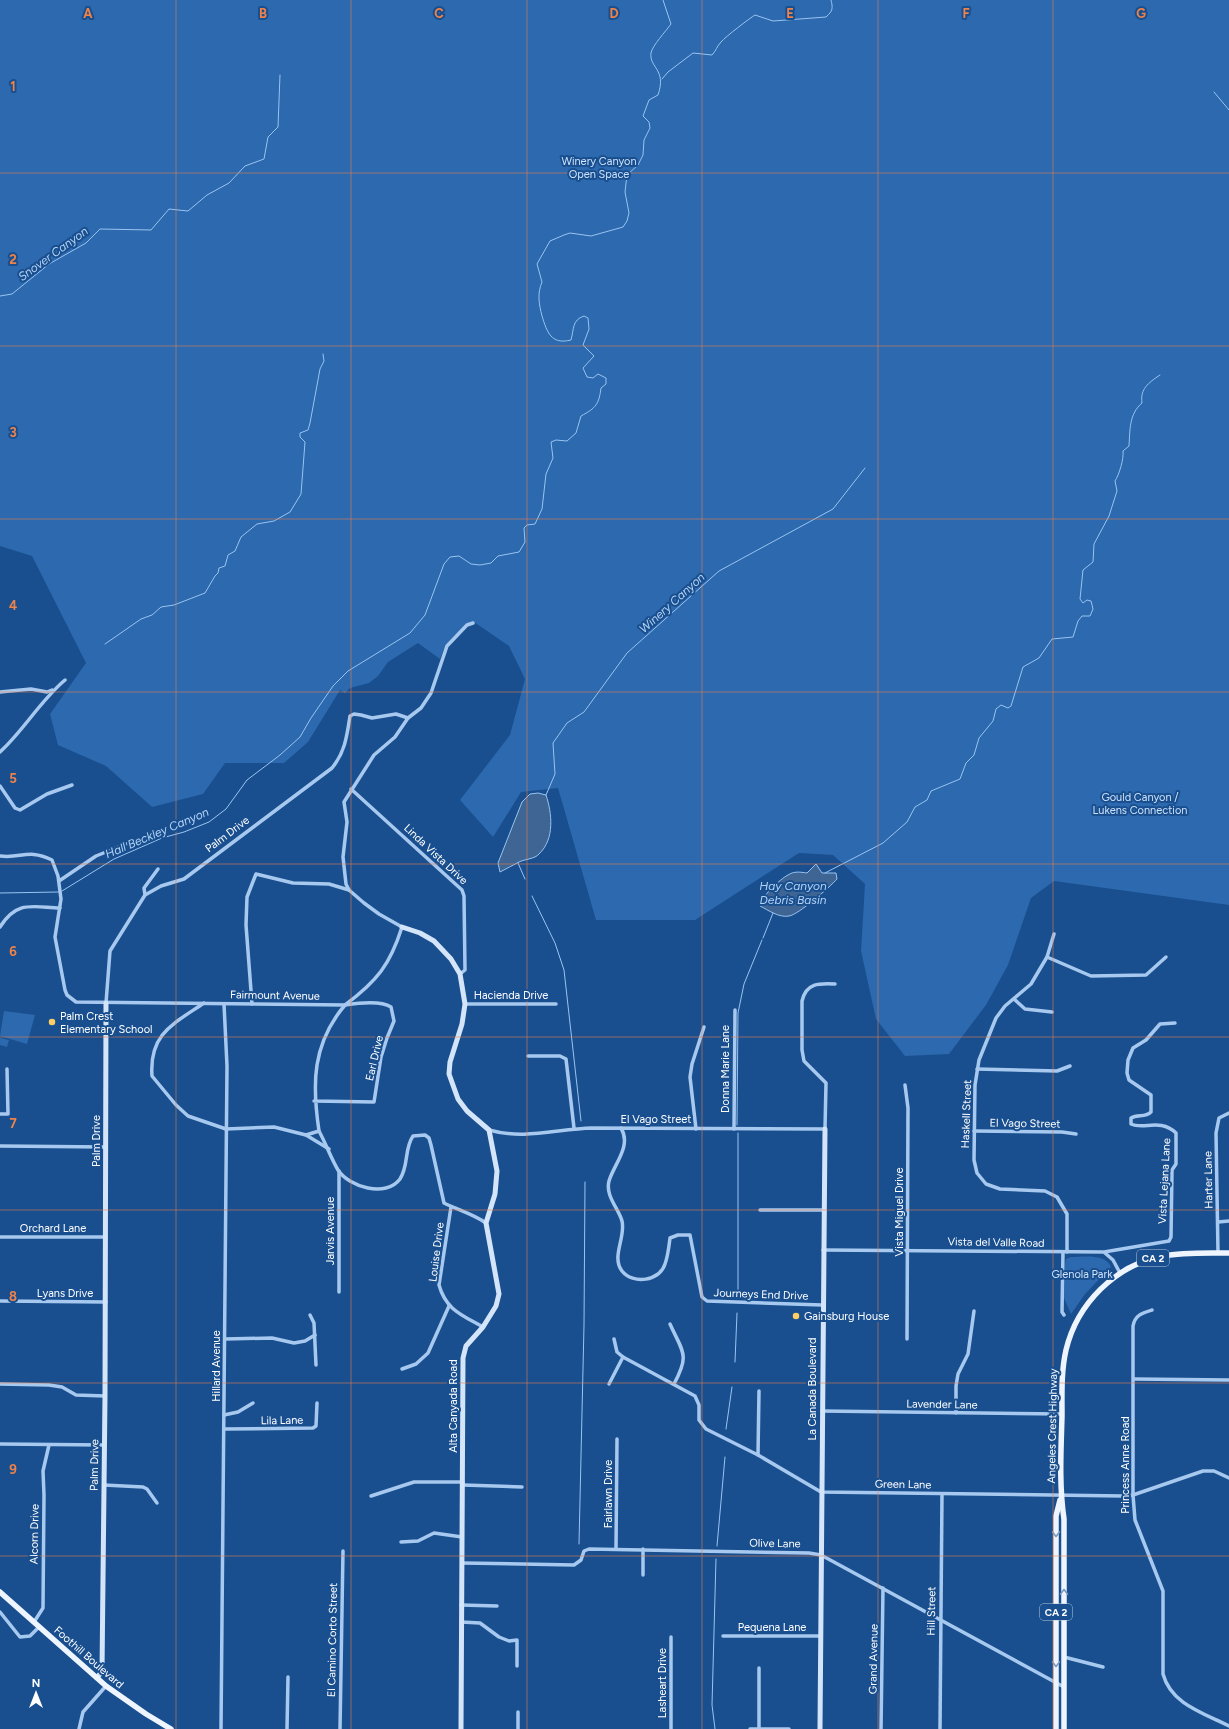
<svg xmlns="http://www.w3.org/2000/svg" width="1229" height="1729" font-family="Figtree,sans-serif">
  <rect width="100%" height="100%" fill="#194f8f"/>
  <g fill="#2c69ae">
    <path d="M0,0h1229v905l-175,-24 -23,17 -23,67 -22,40 -37,49 -44,2 -29,-37 -15,-68 4,-67 -32,-29 -34,-2 -104,67h-99l-38,-132 -37,4 -28,45 -33,-37 50,-65 15,-56 -16,-33 -35,-24 -5,1 -25,26 -4,10 -22,-16 -30,19 -10,14 -9,7 -19,5 -5,5 -5,-3 -32,52 -24,21h-59l-22,31 -51,13 -46,-41 -48,-21 -8,-31 36,-51 -54,-107 -32,-10z"/>
    <path d="M4,1011l31,4 -8,29 -27,-8z"/>
    <path d="M0,1038l9,2 -2,7 -7,-2z"/>
    <path d="M1071,1257c12,0 35,-4 40,10l-26,27 -14,20 -7,-16 1,-34 1,-5z"/>
  </g>
  <g fill="#3e6593" stroke="#99c4f1">
    <path d="M538,793l8,2c6,18 9,44 -7,59 -4,5 -14,5 -20,8 -6,3 -13,7 -19,10l-2,-9 24,-61 8,-8z"/>
    <path d="M816,864l6,9h14l1,6c-7,8 -39,36 -48,37 -10,2 -21,-6 -29,-10 0,-8 20,-27 28,-31 6,-4 12,-3 19,-2z"/>
  </g>
  <g fill="none" stroke-linecap="round" stroke-linejoin="round">
    <g stroke="#99c4f1" stroke-width="1">
      <path d="M662,79l6,-7 25,-19 19,2c4,-4 5,-9 9,-13 4,-5 29,-24 34,-27l18,6 53,-4c7,-6 7,-9 5,-17"/>
      <path d="M1214,92l15,18"/>
      <path d="M0,296l12,-2 37,-30 37,-21 14,-14 51,1 18,-21 19,2 19,-16 22,-12 16,-17 19,-7 4,-22 10,-10 2,-52"/>
      <path d="M105,644l36,-25 11,-4 9,-8 13,-2 31,-12 10,-17 3,-3 1,-5 6,-2 3,-11 7,-4 6,-14 16,-13 17,-3 16,-9 11,-18 4,-52 -5,-5v-4l8,-3 2,-7 10,-54 4,-8 -1,-7"/>
      <path d="M546,795l9,-21 -2,-31 14,-20 17,-11 43,-59 92,-82 114,-62 32,-41"/>
      <path d="M518,863l7,16"/>
      <path d="M825,873l58,-30 24,-21 8,-15 12,-7 4,-9 29,-12 6,-16 8,-8 5,-17 14,-17 3,-12 5,-4 7,3 3,-2 12,-39 16,-9 13,-19 21,-2 5,-16 4,-5h8l3,-7 -2,-8 -4,-1 -4,3 -3,-4 3,-29 10,-8 1,-18 15,-28 8,-25 -2,-10c4,-6 9,-22 8,-30l6,-5c1,-16 0,-32 13,-43 -2,-14 6,-20 18,-28"/>
      <path d="M62,891l52,-32 48,-21 22,-6 25,-10 17,-13 21,-29 33,-25 20,-18 11,-19 22,-32 15,-15 62,-38 15,-18 19,-51 6,-7 9,-1 12,8 9,1 11,-2 7,-7 21,-4 6,-10 -1,-14 3,-3 8,-1 7,-15 4,-35 7,-16 -2,-16 5,-2 11,1 9,-8 5,-17c15,-8 18,-12 20,-28l5,-4v-6l-8,-4 -5,4 -6,-1 -4,-9 11,-12 -11,-11 6,-16 -1,-11 -4,-2c-12,4 -10,13 -13,24 -20,5 -24,-8 -29,-24 -3,-12 -5,-22 0,-34l-5,-18 13,-23 14,-6 6,-2 21,3 32,-9 4,-6 2,-8 -4,-21 2,-17 11,-10 5,-10 1,-15 6,-12 -1,-6 -6,-6 6,-16 9,-5c9,-26 -9,-27 -7,-42 1,-7 15,-22 20,-29l-8,-24"/>
      <path d="M0,893l59,-1"/>
      <path d="M532,896l23,47 9,27 17,151"/>
      <path d="M763,938l10,-25"/>
      <path d="M737,1125l1,-112 6,-29 18,-44"/>
      <path d="M738,1298v-165"/>
      <path d="M735,1362l2,-49"/>
      <path d="M726,1429l6,-42"/>
      <path d="M579,1544l5,-219 1,-143"/>
      <path d="M717,1546l8,-89"/>
      <path d="M715,1729l-3,-24 4,-146"/>
    </g>
    <g stroke="#a7c9ef" stroke-width="3.5">
      <path d="M0,692l31,-3 16,3 5,-2"/>
      <path d="M0,752c24,-22 40,-51 65,-72"/>
      <path d="M0,786l15,22 5,2 27,-16 25,-9"/>
      <path d="M351,789l111,101 2,6 1,74 -5,4"/>
      <path d="M0,856c21,3 28,-8 52,4l6,16 3,23 -6,38 10,53 2,5 9,7 269,3c32,-24 45,-40 57,-78l-23,-13 -15,-11 -15,-13 -3,-6 -3,-27 4,-35 -3,-20 30,-47 21,-18 13,-19 13,-10 10,-15 16,-47 20,-21 6,-2"/>
      <path d="M59,881l37,-25 35,-14"/>
      <path d="M145,895l-1,-7 14,-19"/>
      <path d="M0,927c17,-27 32,-20 60,-19"/>
      <path d="M1054,934l-7,23 -16,27 -26,22 -9,12 -17,42 -4,25 -1,75 3,13 9,11 14,5 45,2 12,6 10,17v38"/>
      <path d="M1047,957l44,19 55,-1 20,-18"/>
      <path d="M1014,999l11,10 27,3"/>
      <path d="M106,1003l4,-52 35,-56 16,-9 23,-7 148,-111c13,-16 15,-32 18,-52l4,-2 7,1 11,3 24,-4 12,4"/>
      <path d="M204,1003c-31,21 -55,31 -52,73l24,29 12,11 38,13 48,-2 32,8 13,-4c7,13 12,27 19,39 11,17 48,28 62,9 9,-14 4,-30 13,-43l12,-1 4,3 2,7 13,58c14,7 29,11 42,20"/>
      <path d="M252,1004l-6,-79 1,-28 9,-23 37,9 36,1 20,6"/>
      <path d="M465,1004h91"/>
      <path d="M528,1056h32l6,3 8,69"/>
      <path d="M977,1069l80,2 13,-5"/>
      <path d="M905,1085l3,23 -1,231"/>
      <path d="M314,1101l60,1 7,-45 6,-19 7,-17 -3,-14c-11,-7 -33,-4 -46,-2 -33,39 -33,79 -26,126"/>
      <path d="M0,1114h8l-1,-45"/>
      <path d="M621,1128c11,18 -7,36 -12,53 -4,15 10,28 13,40 4,16 -11,36 0,50 11,14 38,10 43,-7 3,-8 4,-18 5,-26l8,-3h12l12,62 5,4 115,4"/>
      <path d="M696,1129l-6,-52 2,-13 12,-37"/>
      <path d="M734,1129l1,-119"/>
      <path d="M489,1130c35,10 68,-1 103,-2l233,1 1,-46 -22,-22 -2,-11v-49c4,-18 17,-18 33,-17"/>
      <path d="M974,1131l88,1 14,2"/>
      <path d="M306,1135l23,14"/>
      <path d="M0,1146l106,1"/>
      <path d="M339,1171v121"/>
      <path d="M451,1207l-12,78c7,25 23,30 44,42"/>
      <path d="M760,1210h63"/>
      <path d="M1218,1222l11,-1"/>
      <path d="M0,1237h106"/>
      <path d="M823,1250l281,2 65,-11 2,-4 1,-67 4,-6v-31c-16,-15 -32,-3 -45,-9v-6c7,-4 14,0 20,-6v-17l-22,-15 -2,-7 1,-13 5,-12 13,-8 14,-16 15,-1"/>
      <path d="M1063,1252l-1,60 2,3"/>
      <path d="M1105,1253l8,7 7,13"/>
      <path d="M1218,1253l-2,-120 3,-15 10,-5"/>
      <path d="M0,1301l106,1"/>
      <path d="M1152,1310c-10,3 -17,5 -19,16v169l2,25 28,71v83c8,30 40,39 66,52"/>
      <path d="M310,1315l4,8 2,42"/>
      <path d="M670,1324c13,29 20,30 4,60"/>
      <path d="M225,1339l47,-1 22,5 11,-2 10,-6"/>
      <path d="M614,1339l3,13 6,5 72,39 4,9v15l7,9 52,26 63,37 302,4 10,-1 70,-24h11l15,7"/>
      <path d="M402,1369l14,-5 12,-11 21,-47"/>
      <path d="M1134,1379l95,1"/>
      <path d="M0,1384l49,1 13,2 14,8 29,1"/>
      <path d="M609,1384l14,-27"/>
      <path d="M822,1411l240,3"/>
      <path d="M956,1413v-27l2,-12 10,-20 6,-43"/>
      <path d="M224,1415l14,-3 15,-9"/>
      <path d="M224,1429l89,-1 3,-2 1,-23"/>
      <path d="M0,1444l105,1"/>
      <path d="M758,1455l1,-64"/>
      <path d="M104,1485l39,2 4,2 10,14"/>
      <path d="M463,1485l59,2"/>
      <path d="M371,1496l43,-14h49"/>
      <path d="M401,1542l17,-1 16,-8 28,4"/>
      <path d="M616,1549l1,-110"/>
      <path d="M462,1563l112,2 7,-5 3,-9 5,-2 220,4 12,2 243,132"/>
      <path d="M643,1575v-26"/>
      <path d="M461,1605l36,1"/>
      <path d="M0,1612l20,25 10,-1 9,-9"/>
      <path d="M34,1622l9,-14 1,-113 -1,-24 6,-26"/>
      <path d="M461,1622l19,1 19,14 10,4 8,-1v26"/>
      <path d="M723,1636h98"/>
      <path d="M1064,1657l39,10"/>
      <path d="M518,1712v17"/>
      <path d="M79,1729l4,-17 23,-26"/>
      <path d="M221,1729l6,-663 -3,-62"/>
      <path d="M287,1729l1,-52"/>
      <path d="M340,1729l3,-178"/>
      <path d="M671,1729v-92"/>
      <path d="M750,1729h39"/>
      <path d="M759,1729v-61"/>
      <path d="M881,1729l2,-141"/>
      <path d="M940,1729l2,-235"/>
    </g>
    <g stroke="#d4e5fa" stroke-width="5">
      <path d="M402,927l18,6 14,8 17,18 9,15 5,30 -3,20 -12,38 -1,12 9,25 9,12 22,19 8,41 -2,23 -9,29 13,71 -3,12 -13,21 -17,19 -3,12 -2,371"/>
      <path d="M97,1678l5,-7 3,-275 1,-393"/>
      <path d="M820,1729l5,-600"/>
    </g>
    <g stroke="#eef5ff" stroke-width="5.5">
      <path d="M0,1592l106,94 40,28 25,15"/>
      <path d="M1056,1729v-213l4,-16"/>
      <path d="M1064,1729v-210c-5,-34 -3,-68 -2,-103 0,-22 -1,-44 4,-66 11,-46 49,-85 97,-94 21,-4 44,-3 66,-3"/>
    </g>
  </g>
  <defs><path id="oneway-chevron" d="M-2-3.5L2.5 0L-2 3.5" fill="none" stroke-width="1.6" stroke-linecap="round" stroke-linejoin="round"/></defs>
  <g stroke="#799ac1">
    <use href="#oneway-chevron" transform="translate(1056 1534) rotate(90)"/>
    <use href="#oneway-chevron" transform="translate(1064 1592) rotate(-90)"/>
    <use href="#oneway-chevron" transform="translate(1056 1664) rotate(90)"/>
  </g>
  <path fill="none" stroke="#ee8249" stroke-width="1" stroke-opacity="0.55" d="M176,0v1729M351,0v1729M527,0v1729M702,0v1729M878,0v1729M1053,0v1729M0,173h1229M0,346h1229M0,519h1229M0,692h1229M0,864h1229M0,1037h1229M0,1210h1229M0,1383h1229M0,1556h1229"/>
  <g fill="#ffcf64" stroke="#194f8f" stroke-width="1.5">
    <circle cx="52" cy="1022" r="4"/>
    <circle cx="796" cy="1316" r="4"/>
  </g>
  <g text-anchor="middle" stroke-width="4" stroke-linejoin="round" paint-order="stroke">
    <g fill="#194f8f" stroke="#bacadd" stroke-width="1">
      <rect x="1137" y="1250" width="32" height="16" rx="3"/>
      <rect x="1040" y="1604" width="32" height="16" rx="3"/>
    </g>
    <g font-size="10" font-weight="bold" fill="#fff">
      <text x="1153" y="1262">CA 2</text>
      <text x="1056" y="1616">CA 2</text>
    </g>
    <g font-size="11" fill="#cde2fb" stroke="#194f8f">
      <text x="599" y="165">Winery Canyon<tspan x="599" dy="13">Open Space</tspan></text>
      <text x="1140" y="801">Gould Canyon /<tspan x="1140" dy="13">Lukens Connection</tspan></text>
      <text x="1082" y="1278">Glenola Park</text>
    </g>
    <g font-size="11" fill="#fff" stroke="#194f8f">
      <text transform="translate(227 834) rotate(-37)" y="4">Palm Drive</text>
      <text transform="translate(436 854) rotate(43)" y="4">Linda Vista Drive</text>
      <text transform="translate(275 995) rotate(1)" y="4">Fairmount Avenue</text>
      <text x="511" y="999">Hacienda Drive</text>
      <text transform="translate(374 1058) rotate(-77)" y="4">Earl Drive</text>
      <text transform="translate(725 1069) rotate(-90)" y="4">Donna Marie Lane</text>
      <text transform="translate(966 1114) rotate(-88)" y="4">Haskell Street</text>
      <text x="656" y="1123">El Vago Street</text>
      <text transform="translate(1025 1123) rotate(1)" y="4">El Vago Street</text>
      <text transform="translate(96 1141) rotate(-90)" y="4">Palm Drive</text>
      <text transform="translate(1208 1180) rotate(-91)" y="4">Harter Lane</text>
      <text transform="translate(1164 1181) rotate(-87)" y="4">Vista Lejana Lane</text>
      <text transform="translate(899 1212) rotate(-90)" y="4">Vista Miguel Drive</text>
      <text x="53" y="1232">Orchard Lane</text>
      <text transform="translate(330 1231) rotate(-90)" y="4">Jarvis Avenue</text>
      <text transform="translate(996 1242) rotate(1)" y="4">Vista del Valle Road</text>
      <text transform="translate(436 1252) rotate(-83)" y="4">Louise Drive</text>
      <text x="65" y="1297">Lyans Drive</text>
      <text transform="translate(761 1294) rotate(2)" y="4">Journeys End Drive</text>
      <text transform="translate(216 1366) rotate(-90)" y="4">Hillard Avenue</text>
      <text transform="translate(812 1389) rotate(-90)" y="4">La Canada Boulevard</text>
      <text transform="translate(942 1404) rotate(1)" y="4">Lavender Lane</text>
      <text transform="translate(453 1406) rotate(-90)" y="4">Alta Canyada Road</text>
      <text transform="translate(282 1420) rotate(-1)" y="4">Lila Lane</text>
      <text transform="translate(1052 1426) rotate(-89)" y="4">Angeles Crest Highway</text>
      <text transform="translate(94 1465) rotate(-89)" y="4">Palm Drive</text>
      <text transform="translate(1125 1465) rotate(-90)" y="4">Princess Anne Road</text>
      <text transform="translate(903 1484) rotate(1)" y="4">Green Lane</text>
      <text transform="translate(608 1494) rotate(-90)" y="4">Fairlawn Drive</text>
      <text transform="translate(34 1534) rotate(-89)" y="4">Alcorn Drive</text>
      <text transform="translate(775 1543) rotate(1)" y="4">Olive Lane</text>
      <text transform="translate(931 1611) rotate(-89)" y="4">Hill Street</text>
      <text x="772" y="1631">Pequena Lane</text>
      <text transform="translate(332 1640) rotate(-89)" y="4">El Camino Corto Street</text>
      <text transform="translate(89 1657) rotate(41)" y="4">Foothill Boulevard</text>
      <text transform="translate(873 1659) rotate(-89)" y="4">Grand Avenue</text>
      <text transform="translate(662 1683) rotate(-90)" y="4">Lasheart Drive</text>
    </g>
    <g font-size="11" fill="#fff" stroke="#194f8f" text-anchor="start">
      <text x="60" y="1020">Palm Crest<tspan x="60" dy="13">Elementary School</tspan></text>
      <text x="804" y="1320">Gainsburg House</text>
    </g>
    <g font-size="12" font-style="italic" fill="#b3d3f6" stroke="#194f8f">
      <text transform="translate(53 254) rotate(-36)" y="4">Snover Canyon</text>
      <text transform="translate(672 603) rotate(-42)" y="4">Winery Canyon</text>
      <text transform="translate(157 833) rotate(-23)" y="4">Hall Beckley Canyon</text>
      <text x="793" y="890">Hay Canyon<tspan x="793" dy="14">Debris Basin</tspan></text>
    </g>
  </g>
  <g font-size="13" text-anchor="middle" font-weight="bold" fill="#ee8249" stroke="#194f8f" stroke-width="4" stroke-linejoin="round" paint-order="stroke">
    <text x="88" y="18">A</text>
    <text x="263" y="18">B</text>
    <text x="439" y="18">C</text>
    <text x="614" y="18">D</text>
    <text x="790" y="18">E</text>
    <text x="966" y="18">F</text>
    <text x="1141" y="18">G</text>
    <text x="13" y="91">1</text>
    <text x="13" y="264">2</text>
    <text x="13" y="437">3</text>
    <text x="13" y="610">4</text>
    <text x="13" y="783">5</text>
    <text x="13" y="956">6</text>
    <text x="13" y="1128">7</text>
    <text x="13" y="1301">8</text>
    <text x="13" y="1474">9</text>
  </g>
  <g transform="translate(36 1693)" stroke="#194f8f" stroke-width="3" paint-order="stroke">
  <path d="M0-3L7 15L0 10L-7 15Z" fill="#ffffff"/>
  <text y="-6" font-size="11" font-weight="bold" text-anchor="middle" fill="#ffffff">N</text>
  </g>
</svg>
